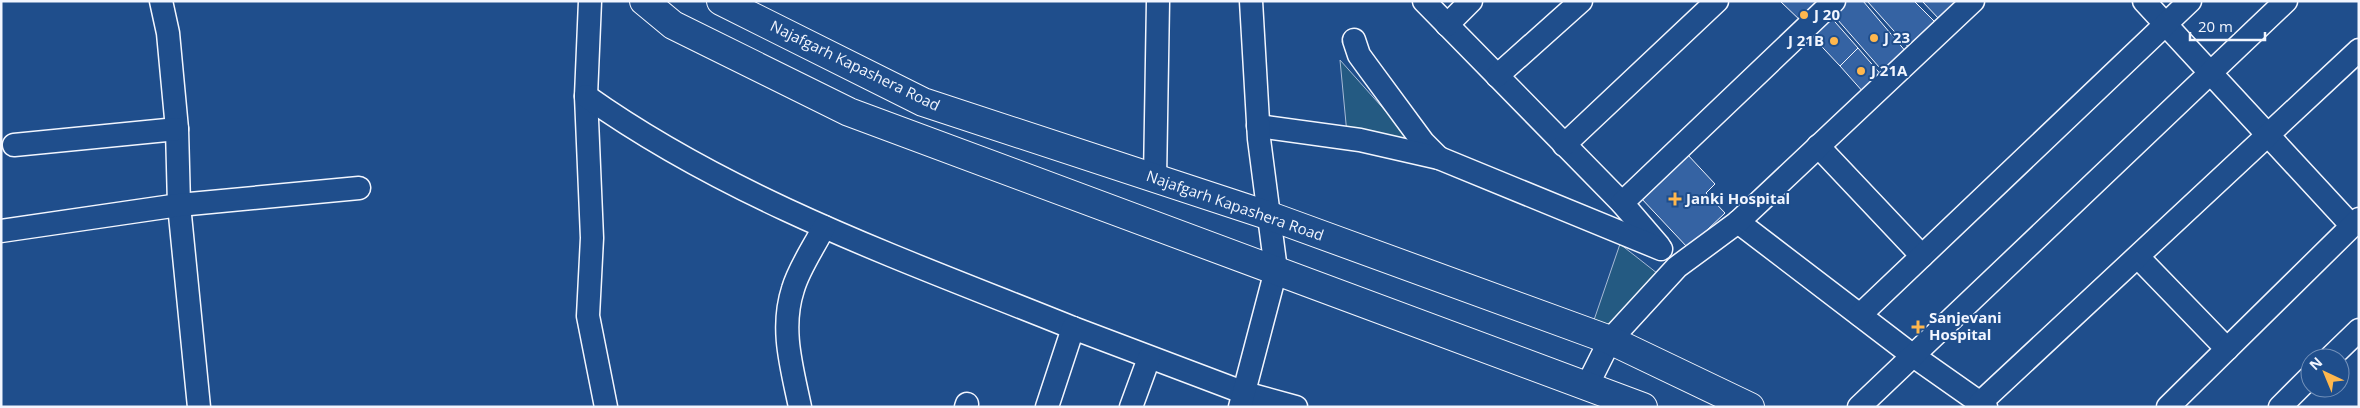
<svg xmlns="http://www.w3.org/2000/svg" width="2360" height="408" font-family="'Open Sans',sans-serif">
  <rect width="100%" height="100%" fill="#1f4e8c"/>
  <g fill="#245a82" stroke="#a8bbd7">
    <path d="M1340,60l83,93 -76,-19z"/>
    <path d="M1620,244l42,33 -43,51 -25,-8z"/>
  </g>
  <g fill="#3563a3" stroke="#f2f6ff">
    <path d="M1780,1h37l5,5 -18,18z"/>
    <path d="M1841,1h22l44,52 -21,22 -56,-64z"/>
    <path d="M1867,1h47l25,25 -28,24z"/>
    <path d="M1922,1h39l-21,19z"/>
    <path d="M1828,14l30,34 -18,18 -31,-33z"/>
    <path d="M1858,48l25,29 -19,16 -24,-27z"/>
    <path d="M1687,154l28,30 -9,9 19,20 -37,35 -48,-51z"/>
  </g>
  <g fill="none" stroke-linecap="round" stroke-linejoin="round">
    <defs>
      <g id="street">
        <path d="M161,1l7,32 9,96 2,76 20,202"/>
        <path d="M590,1l-4,95 6,142 -4,78 18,91"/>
        <path d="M1424,1l198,202 37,43"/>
        <path d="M2144,1l208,225"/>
        <path d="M1447,25l24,-24"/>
        <path d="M1354,40l5,15 8,11 56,76 16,16"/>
        <path d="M1497,76l84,-75"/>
        <path d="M586,96c148,105 321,165 487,232"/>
        <path d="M1258,126l102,14 79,18 222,91"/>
        <path d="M14,145l163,-16"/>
        <path d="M1564,145l153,-144"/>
        <path d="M1818,146l104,110"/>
        <path d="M1155,179l3,-178"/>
        <path d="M1622,203l212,-202"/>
        <path d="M1738,222l174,133 74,52"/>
        <path d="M1,231l178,-26 180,-17"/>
        <path d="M2138,257l89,92"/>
        <path d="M1860,315l330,-314"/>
        <path d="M2330,358l29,-28"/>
        <path d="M1587,386l23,-46 67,-73 61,-45 235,-221"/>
        <path d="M1980,403l379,-353"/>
        <path d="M800,407c-8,-39 -20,-78 -7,-118 6,-21 21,-42 31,-62"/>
        <path d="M966,407l1,-3"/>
        <path d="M1047,407l26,-79 172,65 51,14"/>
        <path d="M1131,407l18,-49"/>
        <path d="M1240,407l36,-137 -17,-131 -8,-138"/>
        <path d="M1859,407l427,-406"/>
        <path d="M2168,407l191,-188"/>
        <path d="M2280,407l30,-30"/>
      </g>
      <g id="secondary">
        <path d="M644,1l29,24 176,87 794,295"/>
        <path d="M721,1l202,101 347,114 340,124 140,67"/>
      </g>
    </defs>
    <use href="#street" stroke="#f2f6ff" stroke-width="25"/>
    <use href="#secondary" stroke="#f2f6ff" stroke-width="30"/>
    <use href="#street" stroke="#1f4e8c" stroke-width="22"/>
    <use href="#secondary" stroke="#1f4e8c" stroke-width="28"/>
  </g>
  <g fill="#ffb74d" stroke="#1f4e8c" stroke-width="2">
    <circle cx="1804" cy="15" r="5"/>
    <circle cx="1874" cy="38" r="5"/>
    <circle cx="1834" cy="41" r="5"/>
    <circle cx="1861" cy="71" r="5"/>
    <path d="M1672.5 191.5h5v5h5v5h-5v5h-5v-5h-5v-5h5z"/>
    <path d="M1915.5 319.5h5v5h5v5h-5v5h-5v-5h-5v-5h5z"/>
  </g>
  <g text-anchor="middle" stroke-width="4" stroke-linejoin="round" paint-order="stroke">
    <g font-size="15" font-weight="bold" fill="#f2f6ff" stroke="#1f4e8c" text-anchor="start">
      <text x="1814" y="20">J 20</text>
      <text x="1884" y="43">J 23</text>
      <text x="1824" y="46" text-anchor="end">J 21B</text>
      <text x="1871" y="76">J 21A</text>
      <text x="1686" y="204">Janki Hospital</text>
      <text x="1929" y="323">Sanjevani<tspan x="1929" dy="17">Hospital</tspan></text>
    </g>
    <g font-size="15" fill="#f2f6ff" stroke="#1f4e8c">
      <text transform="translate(855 66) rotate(26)" y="5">Najafgarh Kapashera Road</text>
      <text transform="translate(1235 206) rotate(19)" y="5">Najafgarh Kapashera Road</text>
    </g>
  </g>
  <rect width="2360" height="408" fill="none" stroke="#f2f6ff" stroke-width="5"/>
  <g transform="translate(2325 373) rotate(316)"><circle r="24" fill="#1f4e8c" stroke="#7391ba"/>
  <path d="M0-4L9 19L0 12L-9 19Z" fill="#ffb74d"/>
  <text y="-8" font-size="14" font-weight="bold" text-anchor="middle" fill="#f2f6ff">N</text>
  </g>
  <path d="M2190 32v8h75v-8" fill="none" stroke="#f2f6ff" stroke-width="2.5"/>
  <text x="2198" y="32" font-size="15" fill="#f2f6ff" stroke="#1f4e8c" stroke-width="4" paint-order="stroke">20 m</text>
</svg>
